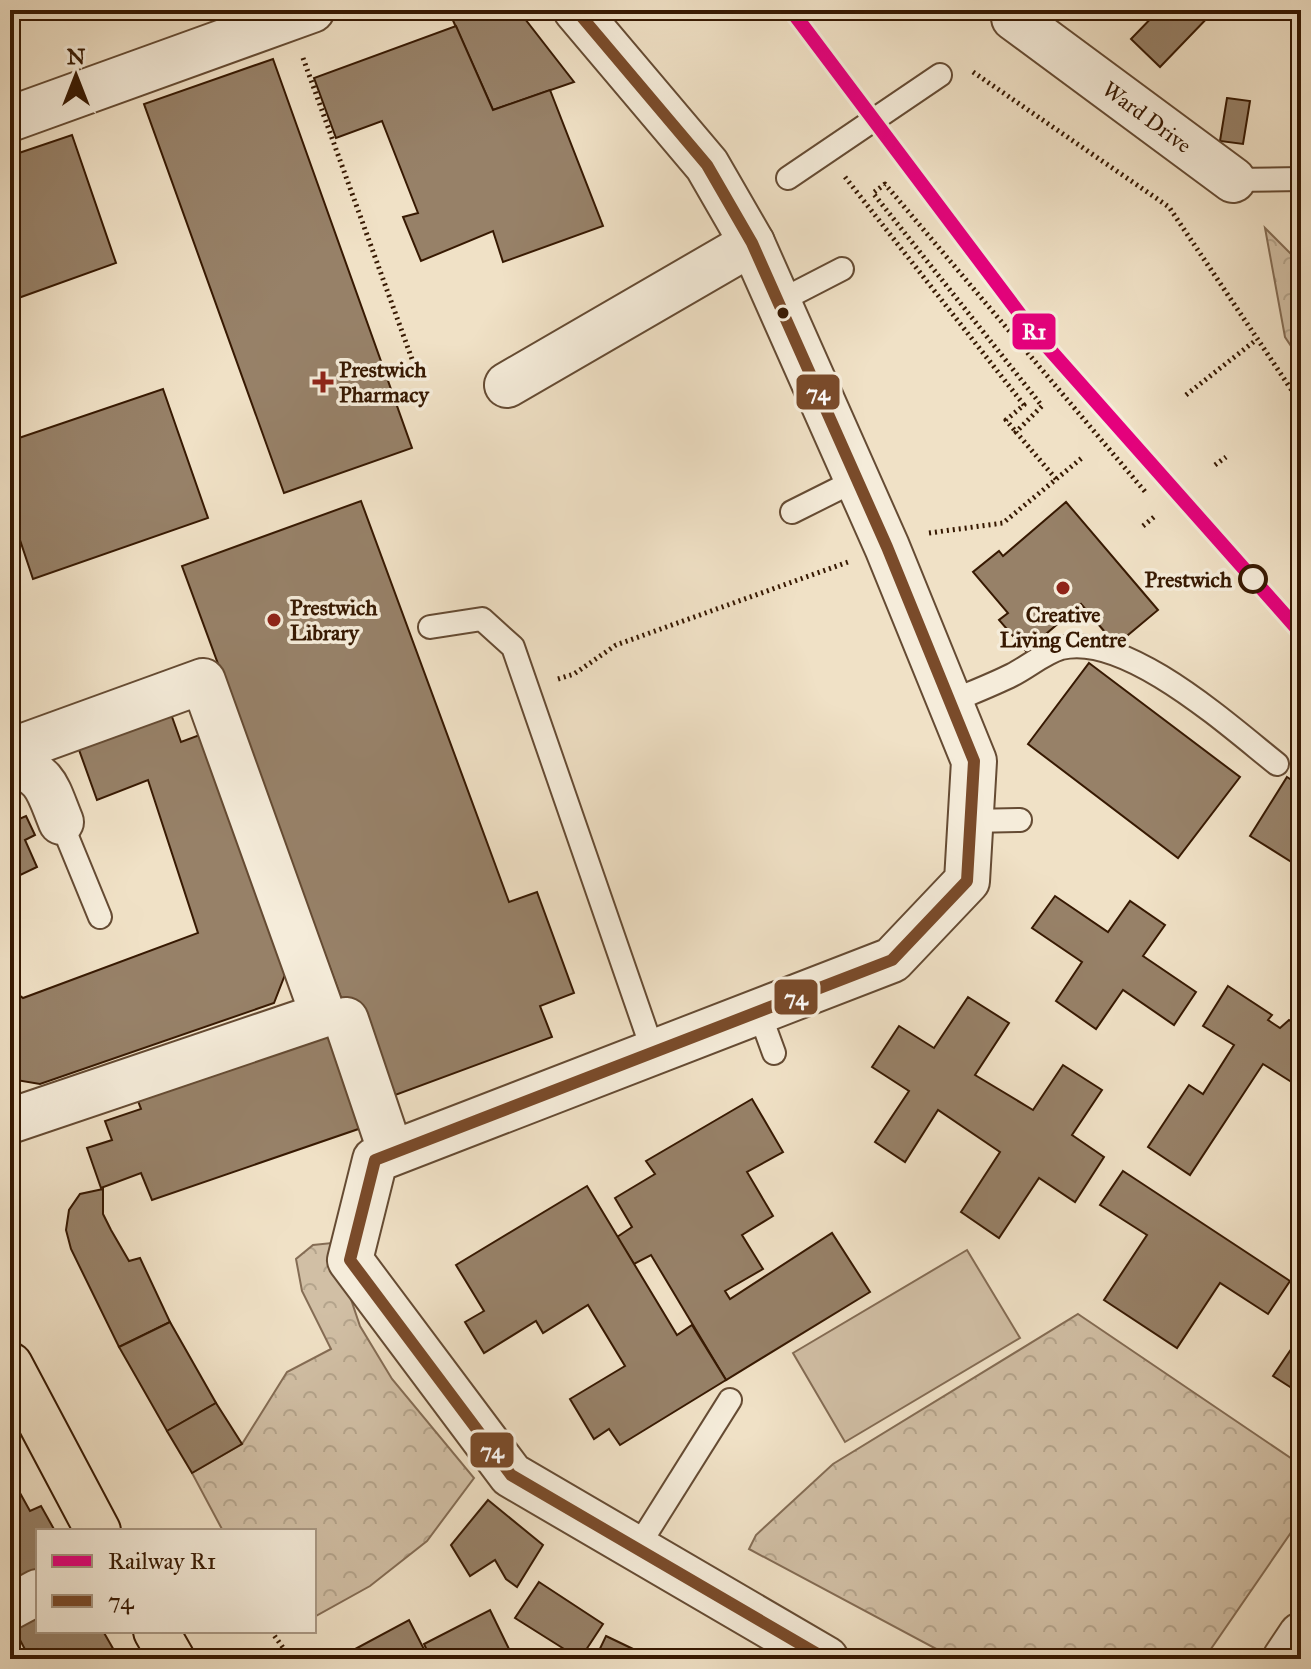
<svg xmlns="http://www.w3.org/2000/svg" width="1311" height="1669" font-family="'IM FELL Great Primer',serif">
  <defs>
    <pattern id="forest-crowns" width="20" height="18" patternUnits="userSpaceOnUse" patternTransform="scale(2)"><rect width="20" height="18" fill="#d1bfa5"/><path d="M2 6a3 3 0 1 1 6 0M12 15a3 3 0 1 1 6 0" fill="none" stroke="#b4a48c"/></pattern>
  </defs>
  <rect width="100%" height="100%" fill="#f0e1c6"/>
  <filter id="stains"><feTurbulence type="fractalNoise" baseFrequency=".0025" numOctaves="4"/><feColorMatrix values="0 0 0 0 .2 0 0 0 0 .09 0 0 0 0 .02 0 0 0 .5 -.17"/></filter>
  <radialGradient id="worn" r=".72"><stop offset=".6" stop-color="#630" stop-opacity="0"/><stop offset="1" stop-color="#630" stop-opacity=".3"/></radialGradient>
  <g fill="url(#forest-crowns)" stroke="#846c54" stroke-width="2">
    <path d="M1265,228l36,36v97l-16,-24z"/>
    <path d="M332,1243l28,83 32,53 82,99 -47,63 -57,45 -56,31v-86h-91l-31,-58 50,-29 45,-72 44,-23 -29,-58 -6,-32 17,-14z"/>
    <path d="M1078,1314l223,151v53l-97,141h-249l-206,-110 7,-14 77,-71z"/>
  </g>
  <path fill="#d1bfa5" stroke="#846c54" stroke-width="2" d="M967,1250l53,88 -175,104 -52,-89z"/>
  <g fill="#978168" stroke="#371902" stroke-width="2">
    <path d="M466,10h52l56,72 -81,28 -42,-94z"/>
    <path d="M1159,10h56l-55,57 -29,-28z"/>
    <path d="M1235,10h66v10l-66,-8z"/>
    <path d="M456,26l37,84 57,-20 53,136 -100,36 -10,-31 -72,30 -18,-44 15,-4 -36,-92 -46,17 -22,-60z"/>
    <path d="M273,59l139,389 -128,45 -140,-389z"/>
    <path d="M1227,98l23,3 -7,43 -23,-3z"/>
    <path d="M72,135l44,128 -106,38v-145z"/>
    <path d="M163,389l45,129 -175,61 -23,-69v-69z"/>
    <path d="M361,501l148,401 28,-10 37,101 -34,13 12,31 -173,64 -197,-535z"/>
    <path d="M1066,502l92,108 -42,35 -35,-41 -55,47 -27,-31 9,-7 -35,-41 26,-21 4,5z"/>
    <path d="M1089,663l151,114 -62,81 -150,-114z"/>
    <path d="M171,714l10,28 32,-12 80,224 -19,49 -234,81 -30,-5v-91l13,10 175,-65 -50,-153 -51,20 -19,-53z"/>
    <path d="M1287,777l14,9v82l-51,-32z"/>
    <path d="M26,816l9,19 -10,5 12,27 -27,13v-57z"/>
    <path d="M1055,896l53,36 22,-31 35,24 -22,31 53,36 -22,33 -51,-35 -27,39 -40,-28 26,-39 -50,-34z"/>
    <path d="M1228,986l44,29 -4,5 12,8 9,-8 12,8v60l-38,-24 -73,111 -42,-28 41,-62 14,9 31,-49 -31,-19z"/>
    <path d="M968,997l41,26 -34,52 58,35 30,-45 39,25 -30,45 32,22 -29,45 -36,-24 -40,60 -38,-26 39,-60 -62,-42 -33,52 -30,-20 34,-51 -37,-24 27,-41 35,22z"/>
    <path d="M338,1023l32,102 -218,75 -11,-27 -40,15 -14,-40 25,-8 -7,-19 36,-12 -6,-16z"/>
    <path d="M752,1099l31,53 -36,20 26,44 -31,19 21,34 -38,22 5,8 102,-66 38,59 -144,88 -75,-125 -17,9 -17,-27 15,-10 -17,-29 40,-24 -9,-13z"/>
    <path d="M1123,1171l167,110 -22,33 -48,-31 -43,65 -73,-48 43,-65 -47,-30z"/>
    <path d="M587,1186l90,149 15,-10 34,55 -106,65 -11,-16 -15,10 -24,-40 55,-33 -37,-61 -45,28 -7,-12 -52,32 -19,-31 19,-11 -28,-46z"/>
    <path d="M103,1189v25l8,16 18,31 11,-3 30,64 -51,25 -48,-98 -5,-19 3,-20 11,-16z"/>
    <path d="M170,1322l46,81 -49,28 -48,-84z"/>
    <path d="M1296,1342l5,4v48l-28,-18z"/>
    <path d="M216,1403l26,41 -50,29 -25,-42z"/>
    <path d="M10,1475l20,36 11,-5 14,25h-17v41l-24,14 -4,-7z"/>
    <path d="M488,1500l55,45 -26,42 -11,-8 -11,-19 -25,16 -19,-31z"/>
    <path d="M539,1582l64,42 -23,35 -65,-41z"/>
    <path d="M38,1605v26h65l16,28h-89l-20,-38z"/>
    <path d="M490,1610l19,39 -20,10h-58l-7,-15z"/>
    <path d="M409,1620l20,39h-83l-2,-4z"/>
    <path d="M606,1636l48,23h-59z"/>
  </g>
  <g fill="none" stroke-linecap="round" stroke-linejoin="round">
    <defs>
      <g id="lane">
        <path d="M788,178l152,-103"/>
        <path d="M1233,180l68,-1"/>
        <path d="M778,302l64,-33"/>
        <path d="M792,512l64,-32"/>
        <path d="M430,627l52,-8 31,28 141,407"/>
        <path d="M950,702c21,-9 42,-17 62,-27 16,-8 32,-22 49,-27 65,-16 168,78 216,116"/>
        <path d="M971,821l49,-1"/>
        <path d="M61,822l39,95"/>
        <path d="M759,1012l15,41"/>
        <path d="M637,1548l93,-148"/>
      </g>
      <g id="street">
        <path d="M576,10l131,155 45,78 135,304 87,214 -7,120 -75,79 -517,200 -25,100 161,215 315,184"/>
        <path id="s1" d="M1013,10l1,8 219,162"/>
        <path d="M10,119l302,-109"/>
        <path d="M507,385l245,-142"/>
        <path d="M10,751l193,-70 120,334 -313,106"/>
        <path d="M10,760c38,18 36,25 51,62"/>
        <path d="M346,1020l45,133"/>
        <path d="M10,1607l28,-15"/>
        <path d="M1285,1659l16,-24"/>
      </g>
      <g id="highway">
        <path d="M10,1365l88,166"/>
        <path d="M156,1631l16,28"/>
      </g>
    </defs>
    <use href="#lane" stroke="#654b33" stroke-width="26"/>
    <use href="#street" stroke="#654b33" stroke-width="48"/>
    <use href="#highway" stroke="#371902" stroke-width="48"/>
    <g stroke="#371902" stroke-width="5" stroke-dasharray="2 4" stroke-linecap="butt">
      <path d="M303,58l114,315"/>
      <path d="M973,72l196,135 132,197"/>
      <path d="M845,177l179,228 -18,15 10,12"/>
      <path d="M1186,395l70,-55"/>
      <path d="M1215,465l11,-8"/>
      <path d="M1056,479l-40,-47 26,-26 -169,-213 12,-9 262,310"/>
      <path d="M1143,526l11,-9"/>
      <path d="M929,533l74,-10 80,-66"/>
      <path d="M558,679l16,-5 42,-29 232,-83"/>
      <path d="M271,1631l13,18 2,10"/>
    </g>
    <use href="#lane" stroke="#f5ecda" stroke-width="22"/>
    <use href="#street" stroke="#f5ecda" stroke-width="44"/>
    <use href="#highway" stroke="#f0e1c6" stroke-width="44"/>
    <defs>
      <path id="bus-1" d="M576,10l131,155 45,78 135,304 87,214 -7,120 -75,79 -517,200 -25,100 161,215 315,184"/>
    </defs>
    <use href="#bus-1" stroke="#f5ecda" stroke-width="18"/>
    <use href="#bus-1" stroke="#7a4b2a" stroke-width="12"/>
    <defs>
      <path id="rail-1" d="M791,10l237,315 273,308"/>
    </defs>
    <use href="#rail-1" stroke="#f5ecda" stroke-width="20"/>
    <use href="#rail-1" stroke="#e5007d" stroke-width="14"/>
  </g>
  <circle fill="#371902" stroke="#f5ecda" stroke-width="3" cx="783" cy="313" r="7"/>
  <g fill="#8f2418" stroke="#f5ecda" stroke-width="3">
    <path d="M319 370h8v8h8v8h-8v8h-8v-8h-8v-8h8z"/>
    <circle cx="1063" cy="588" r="8"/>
    <circle cx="274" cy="620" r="8"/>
  </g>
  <circle fill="#f5ecda" stroke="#371902" stroke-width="4" cx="1253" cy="579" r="13"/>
  <g text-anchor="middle" stroke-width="7" stroke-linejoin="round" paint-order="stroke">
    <g font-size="22" fill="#371902" stroke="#f5ecda">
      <text dy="8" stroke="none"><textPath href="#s1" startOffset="174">Ward Drive</textPath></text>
    </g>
    <g font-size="22" font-weight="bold" fill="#371902" stroke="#f5ecda" text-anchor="start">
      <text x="339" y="377">Prestwich<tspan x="339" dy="25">Pharmacy</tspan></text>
      <text x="290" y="615">Prestwich<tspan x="290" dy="25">Library</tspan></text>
      <text x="1063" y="622" text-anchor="middle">Creative<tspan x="1063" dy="25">Living Centre</tspan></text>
    </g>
    <g font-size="22" font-weight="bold" fill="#371902" stroke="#f5ecda" text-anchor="end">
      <text x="1232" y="587">Prestwich</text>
    </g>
  </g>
  <g stroke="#f5ecda" stroke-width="3">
    <rect x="1011" y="312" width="46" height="39" rx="8" fill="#e5007d"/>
    <rect x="795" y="373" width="46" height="38" rx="8" fill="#7a4b2a"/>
    <rect x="773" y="978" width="46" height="38" rx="8" fill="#7a4b2a"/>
    <rect x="469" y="1431" width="46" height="38" rx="8" fill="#7a4b2a"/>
  </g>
  <g font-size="22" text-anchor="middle" font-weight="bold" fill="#fff">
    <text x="1034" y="339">R1</text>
    <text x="818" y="400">74</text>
    <text x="796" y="1005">74</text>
    <text x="492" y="1458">74</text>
  </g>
  <rect width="1311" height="1669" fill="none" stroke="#f0e1c6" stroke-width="40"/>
  <rect x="12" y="12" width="1287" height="1645" fill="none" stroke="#371902" stroke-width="4"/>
  <rect x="20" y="20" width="1271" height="1629" fill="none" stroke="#371902" stroke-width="2"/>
  <rect x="36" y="1529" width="280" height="104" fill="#f5ecda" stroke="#a99884" stroke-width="2"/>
  <rect x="52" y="1555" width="40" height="12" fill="#e5007d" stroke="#a99884" stroke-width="2"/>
  <text x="108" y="1569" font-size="24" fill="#371902">Railway R1</text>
  <rect x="52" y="1595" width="40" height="12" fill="#7a4b2a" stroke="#a99884" stroke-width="2"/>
  <text x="108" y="1609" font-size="24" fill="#371902">74</text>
  <g transform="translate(76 76)" stroke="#f5ecda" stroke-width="6" paint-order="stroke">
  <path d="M0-6L14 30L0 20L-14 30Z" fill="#371902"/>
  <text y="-12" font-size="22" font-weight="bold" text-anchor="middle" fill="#371902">N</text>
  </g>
  <rect width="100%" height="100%" filter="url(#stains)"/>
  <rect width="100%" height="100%" fill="url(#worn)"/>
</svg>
